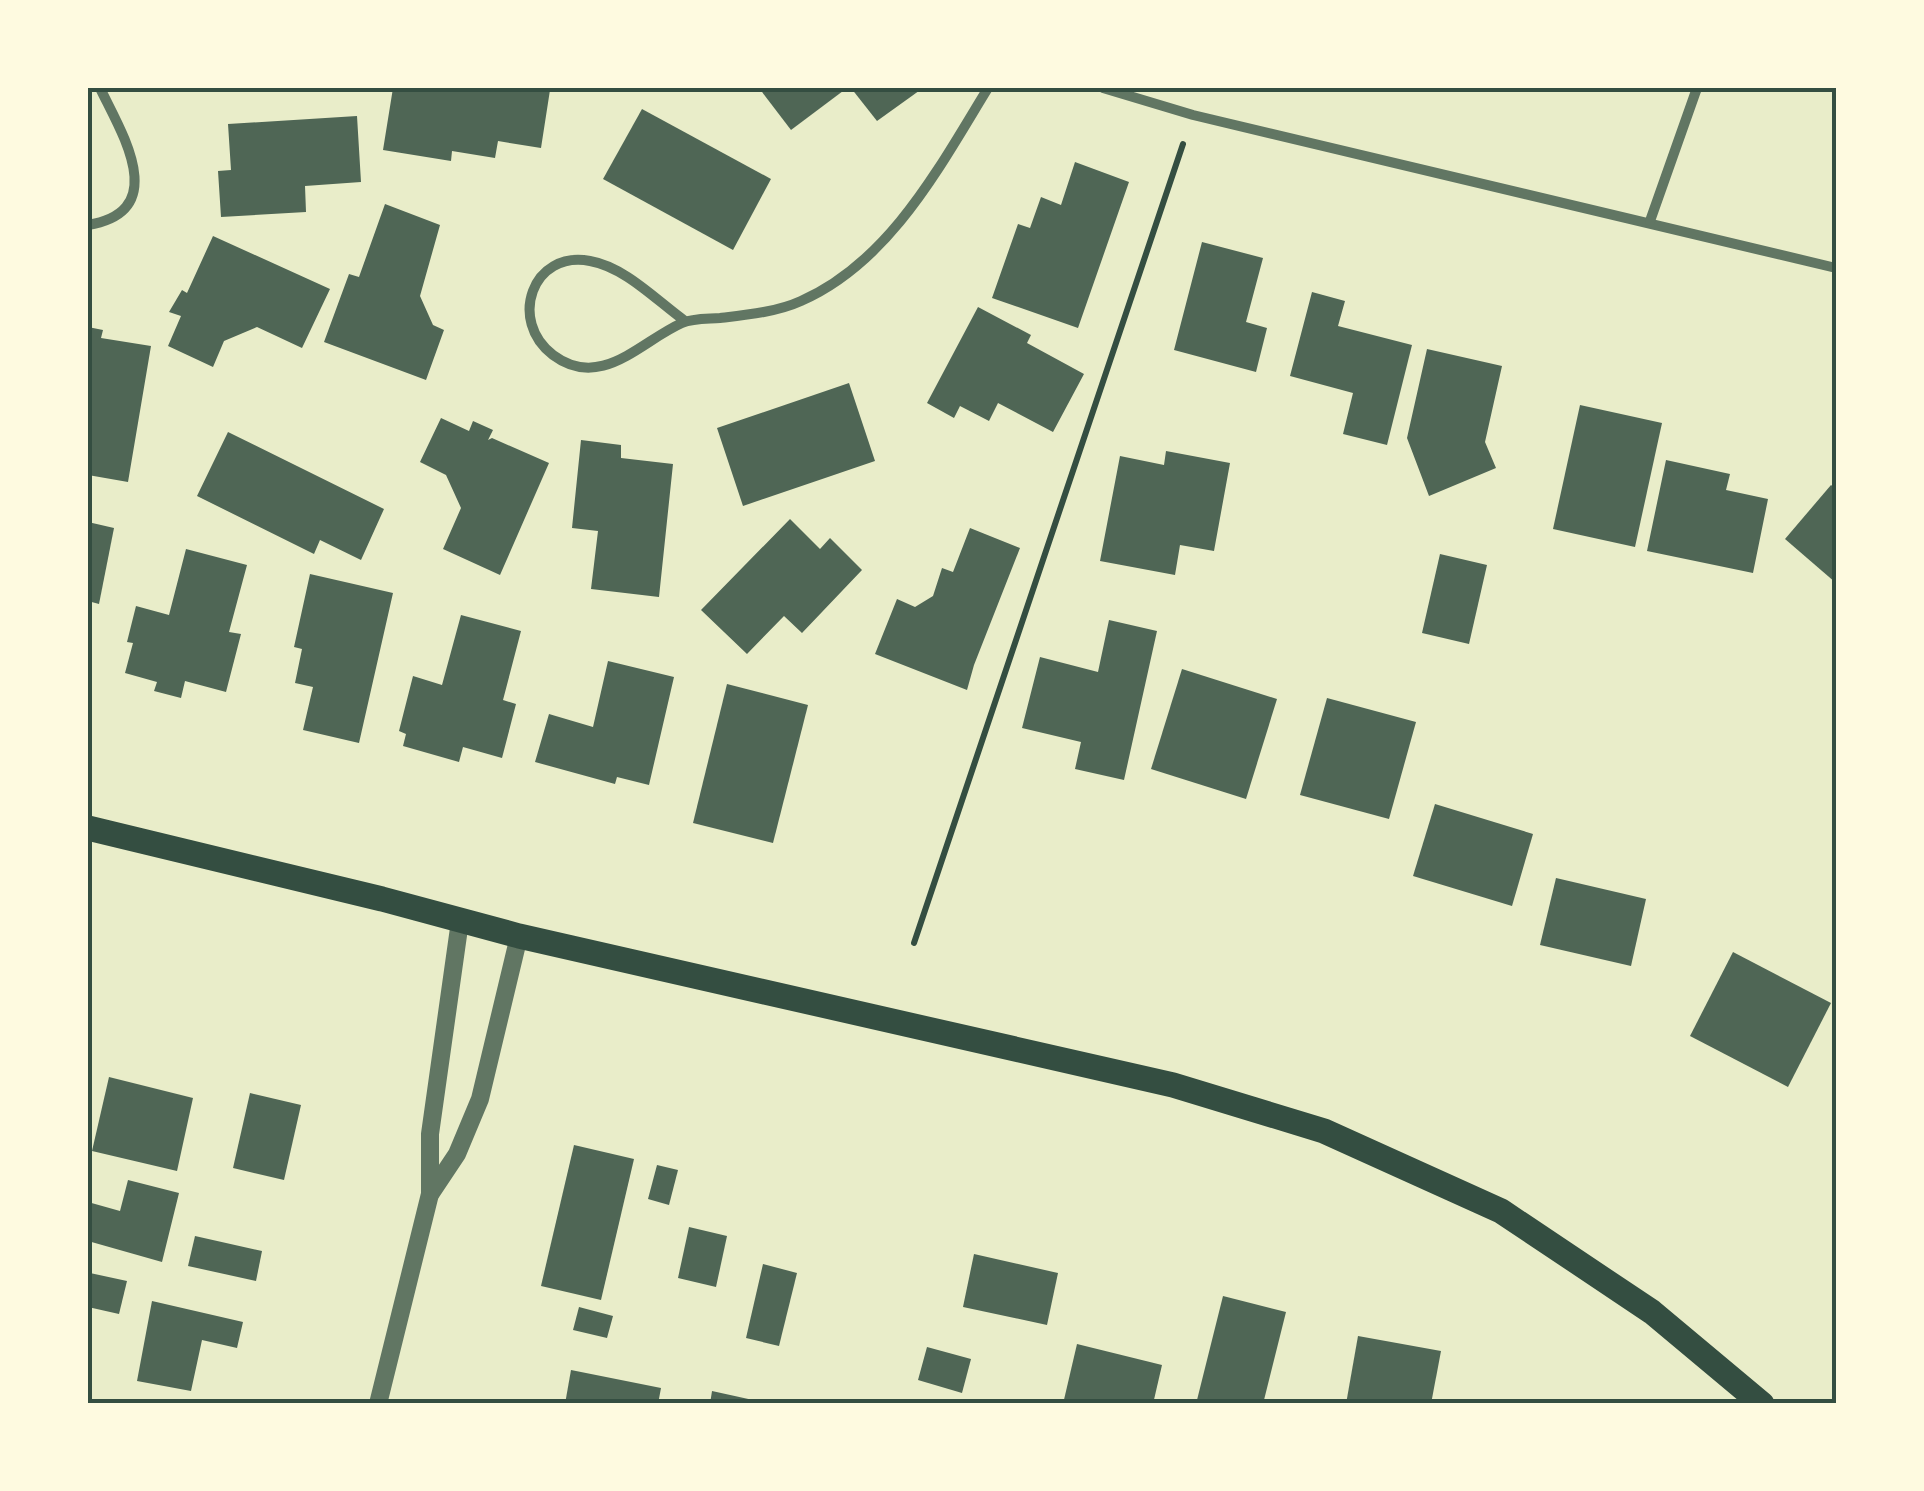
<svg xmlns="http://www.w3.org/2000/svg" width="1924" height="1491" font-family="Karla,sans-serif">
  <rect width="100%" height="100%" fill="#e9edc9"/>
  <g fill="#4f6655">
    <path d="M393,88l157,2 -9,58 -43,-7 -3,17 -43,-7 -1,10 -68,-11z"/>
    <path d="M759,88h88l-56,42z"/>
    <path d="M851,88h72l-46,33z"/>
    <path d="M642,109l129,70 -38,71 -130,-71z"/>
    <path d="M357,116l4,66 -56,4 1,26 -85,5 -3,-46 13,-1 -3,-46z"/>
    <path d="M1075,162l54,20 -51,146 -86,-30 26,-74 12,4 11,-31 20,8z"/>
    <path d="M385,204l55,21 -20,71 13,29 11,5 -18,50 -102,-38 25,-68 10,3z"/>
    <path d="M213,236l117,53 -28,59 -45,-21 -33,14 -11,26 -45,-21 13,-30 -12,-4 13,-22 5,3z"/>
    <path d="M1202,242l61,16 -17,64 21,6 -11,44 -82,-22z"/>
    <path d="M1312,292l33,9 -7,25 74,19 -25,100 -44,-11 10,-41 -63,-17z"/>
    <path d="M978,307l53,28 -4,8 57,31 -31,58 -55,-29 -9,18 -29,-15 -6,12 -27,-15z"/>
    <path d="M88,327l15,3 -2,8 50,8 -23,136 -40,-7z"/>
    <path d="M1427,349l75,17 -17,76 11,26 -67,28 -22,-58z"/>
    <path d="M849,383l26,78 -132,45 -26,-78z"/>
    <path d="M1580,405l82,18 -27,124 -82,-18z"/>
    <path d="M441,418l28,13 4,-10 20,9 -5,10 4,-2 57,25 -49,112 -57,-26 18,-41 -15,-33 -26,-13z"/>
    <path d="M228,432l156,77 -23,51 -41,-20 -6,14 -117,-58z"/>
    <path d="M581,440l40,5v13l52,6 -14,133 -68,-8 7,-58 -26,-3z"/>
    <path d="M1166,451l64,12 -16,88 -34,-6 -5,30 -75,-14 20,-105 44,9z"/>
    <path d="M1666,460l64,14 -4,16 42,9 -15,74 -106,-22z"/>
    <path d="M1831,485l5,4v94l-51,-44z"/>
    <path d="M790,519l30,30 10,-11 32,32 -60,63 -18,-17 -37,38 -46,-44z"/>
    <path d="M88,522l26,6 -15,76 -11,-3z"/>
    <path d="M970,528l50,20 -46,117 -7,25 -92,-36 22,-55 18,8 18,-11 9,-28 11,4z"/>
    <path d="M186,549l61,16 -18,67 12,2 -15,58 -41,-11 -4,17 -27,-7 3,-9 -32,-9 8,-30 -6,-1 9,-36 33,9z"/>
    <path d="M1440,554l47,11 -18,79 -47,-11z"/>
    <path d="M310,574l83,19 -34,150 -56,-13 10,-43 -18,-4 7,-34 -8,-2z"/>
    <path d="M461,615l60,16 -18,69 13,4 -14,54 -39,-11 -4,15 -56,-16 3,-12 -7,-3 14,-55 29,9z"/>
    <path d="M1109,620l48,11 -33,149 -49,-11 6,-27 -59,-14 18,-71 58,15z"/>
    <path d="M608,661l66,16 -25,108 -32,-8 -2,7 -80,-22 14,-48 44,13z"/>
    <path d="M1182,669l95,30 -31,100 -95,-30z"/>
    <path d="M727,684l81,21 -35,138 -80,-20z"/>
    <path d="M1327,698l89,24 -27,97 -89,-24z"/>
    <path d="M1435,804l98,30 -21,72 -99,-30z"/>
    <path d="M1556,878l90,21 -15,67 -91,-21z"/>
    <path d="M1733,952l98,51 -43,84 -98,-51z"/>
    <path d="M109,1077l84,21 -16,73 -85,-20z"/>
    <path d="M250,1093l51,12 -17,75 -51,-12z"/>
    <path d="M574,1145l60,14 -33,141 -60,-14z"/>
    <path d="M657,1165l21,5 -9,35 -21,-6z"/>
    <path d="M128,1180l51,13 -17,69 -74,-21v-39l32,9z"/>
    <path d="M689,1227l38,9 -11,51 -38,-9z"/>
    <path d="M195,1236l67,15 -6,30 -68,-15z"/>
    <path d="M974,1254l84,19 -11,52 -84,-18z"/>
    <path d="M763,1264l34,9 -18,73 -33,-8z"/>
    <path d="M90,1273l37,8 -8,33 -31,-7z"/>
    <path d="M1223,1296l63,16 -23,92h-67z"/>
    <path d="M152,1301l91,21 -6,26 -35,-8 -11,51 -54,-10z"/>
    <path d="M579,1307l34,9 -6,22 -34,-8z"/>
    <path d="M1358,1336l83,15 -10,53h-85z"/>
    <path d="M1077,1344l85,21 -9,39h-90z"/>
    <path d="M927,1347l44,12 -9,34 -44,-13z"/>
    <path d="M571,1370l90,18 -3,16h-93z"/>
    <path d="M712,1391l50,11v2h-52z"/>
  </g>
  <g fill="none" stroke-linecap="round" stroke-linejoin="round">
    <path stroke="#344e41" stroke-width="6" d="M914,943l269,-799"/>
    <g stroke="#617663" stroke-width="10">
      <path d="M1103,88l90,27 643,153"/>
      <path d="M1650,221l47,-133"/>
      <path d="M88,225c84,-14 33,-93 12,-137"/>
      <path d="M685,321c-28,-20 -60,-54 -95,-60 -58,-11 -82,60 -37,94 48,36 88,-14 129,-32 11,-5 26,-4 38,-5 26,-3 57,-6 81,-17 89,-39 139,-135 187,-213"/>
    </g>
    <g stroke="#617663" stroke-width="18">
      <path d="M431,1193l26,-39 23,-55 39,-163"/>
      <path d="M378,1404l52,-210v-60l30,-213"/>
    </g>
    <path stroke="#344e41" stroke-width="25" d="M88,828l294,71 137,37 654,149 151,46 177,80 151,101 110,92"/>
  </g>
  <rect width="1924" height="1491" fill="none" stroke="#fefae0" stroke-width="180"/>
  <rect x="90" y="90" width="1744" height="1311" fill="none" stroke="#344e41" stroke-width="4"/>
</svg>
